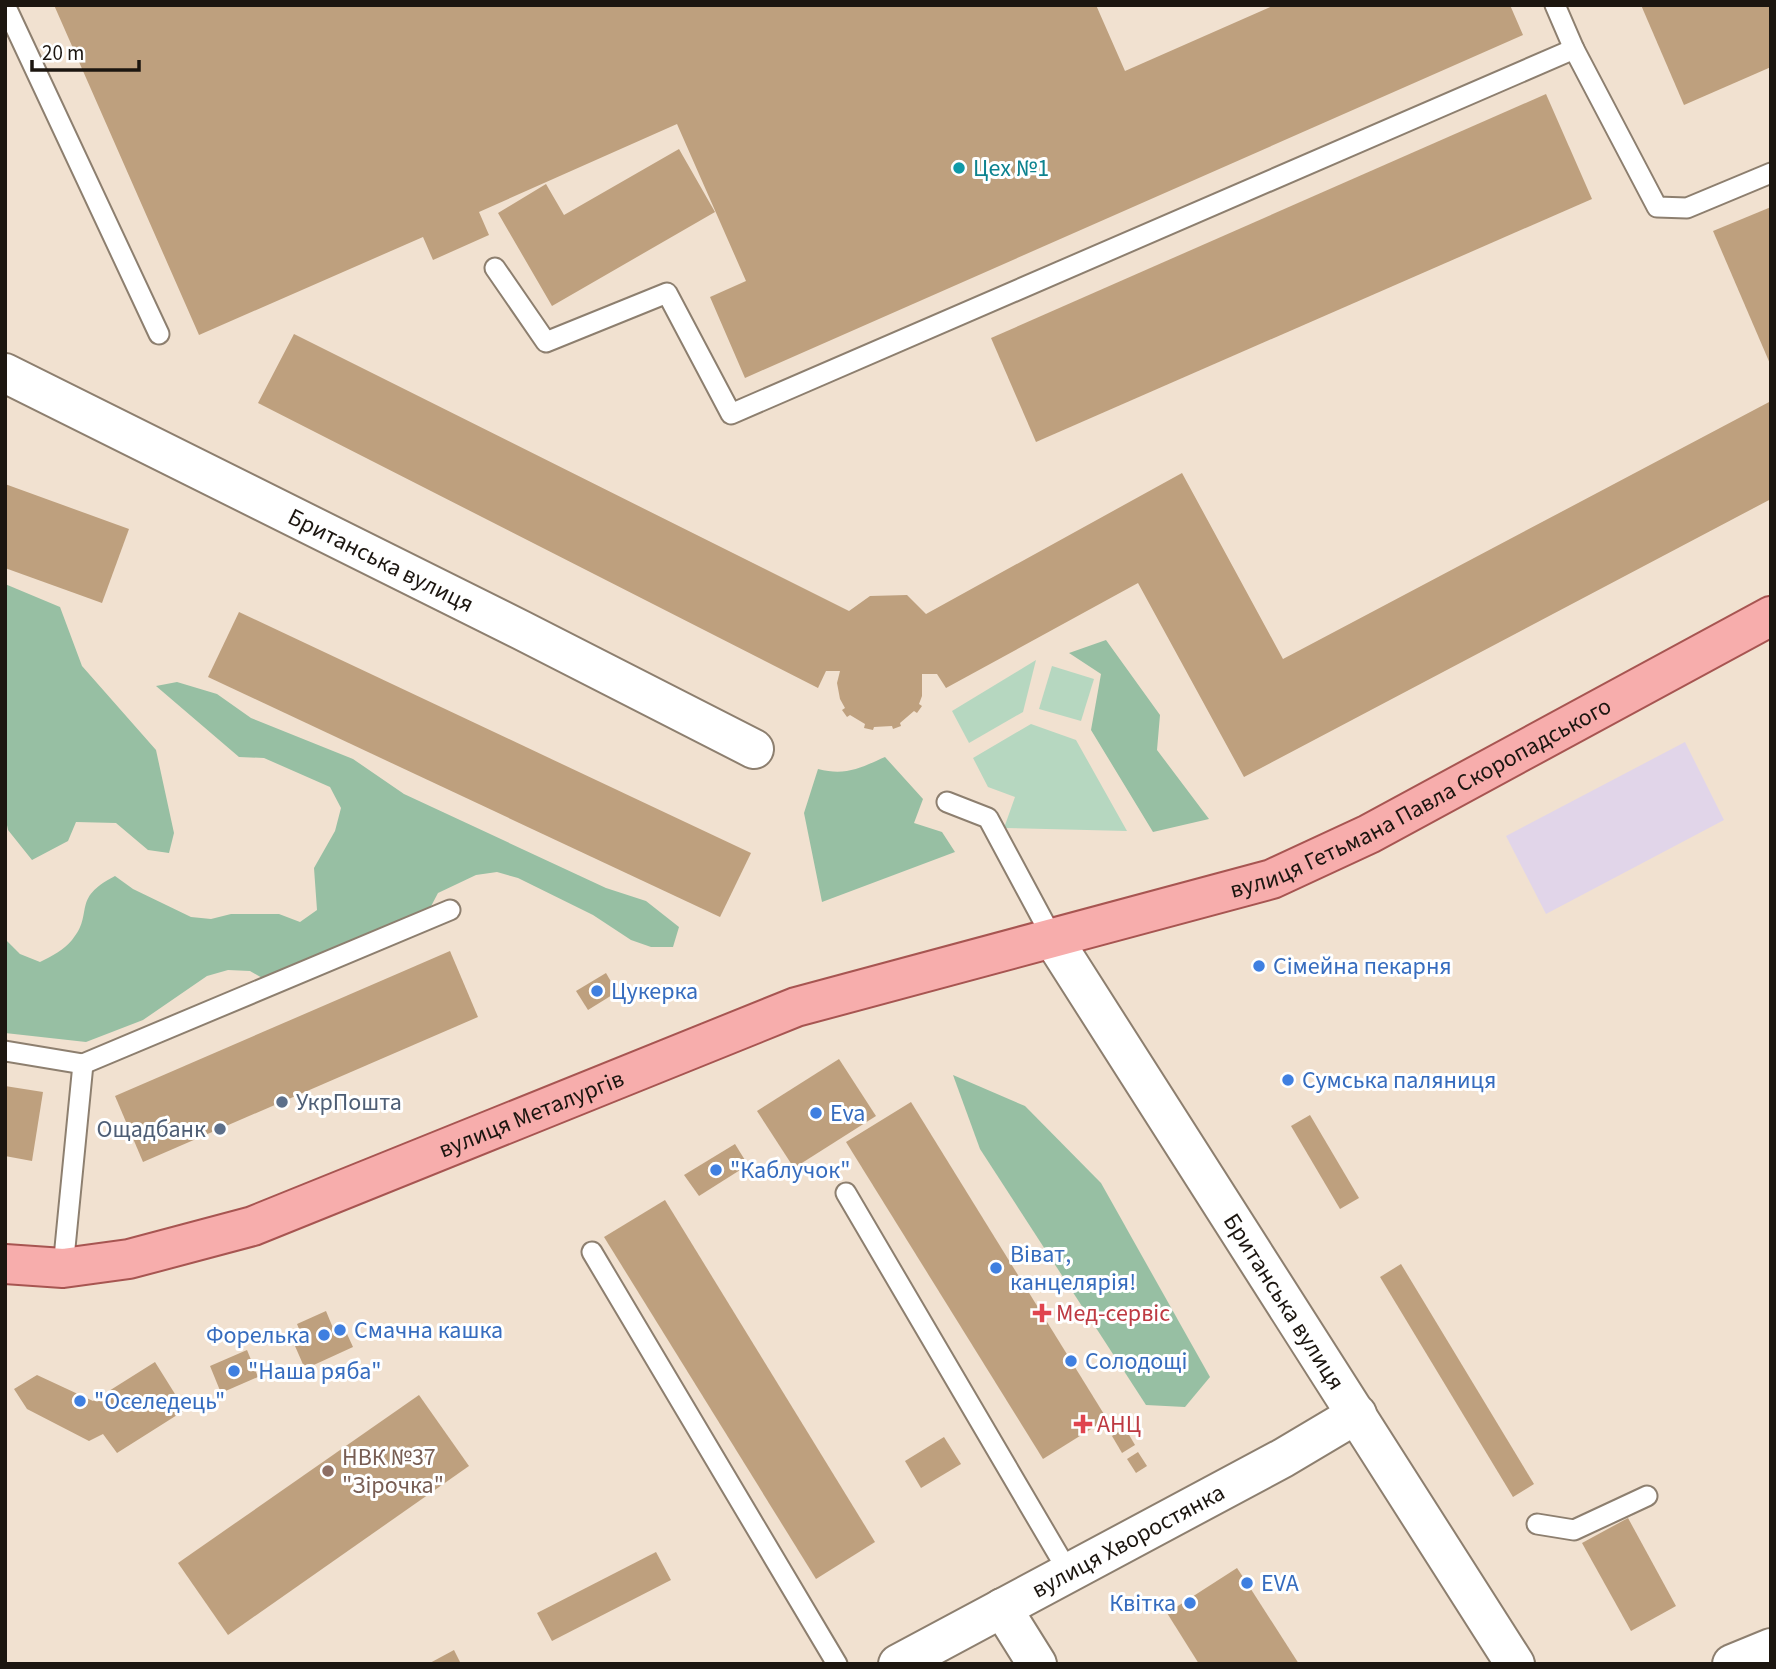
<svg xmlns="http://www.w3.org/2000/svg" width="1776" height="1669" font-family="'Source Sans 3',sans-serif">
  <rect width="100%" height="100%" fill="#f1e1d0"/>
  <path fill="#e1d5e9" d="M1685,742l39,78 -178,94 -40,-78z"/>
  <g fill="#b6d7c0">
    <path d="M1036,660l-13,52 -54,31 -17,-32z"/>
    <path d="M1052,666l42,13 -13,42 -42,-12z"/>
    <path d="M1031,724l45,16 51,91 -123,-3 11,-31 -27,-10 -15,-29z"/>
  </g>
  <g fill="#97bfa3">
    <path d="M5,584l55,23 22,59 74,84 18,83 -5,20 -21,-3 -32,-27 -40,-1 -8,19 -36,19 -24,-30 -3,-15z"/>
    <path d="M1106,640l54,75 -3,35 52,69 -56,13 -62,-102 10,-56 -32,-21z"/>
    <path d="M177,682l40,12 34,24 102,41 51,35 202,94 40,13 33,26 -6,20h-22l-20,-7 -38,-25 -75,-37 -21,-6 -21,3 -38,18 -10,19 -51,38 -94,40 -33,-19 -22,-1 -21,6 -64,44 -57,22 -81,-9v-94l15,15 20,8c12,-6 24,-12 32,-22 23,-27 -2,-41 43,-64l18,13 58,28 20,2 20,-5h48l21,8 17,-12 -3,-42 21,-37 6,-23 -11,-21 -66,-29 -25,-1 -83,-71z"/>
    <path d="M885,757l38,42 -9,24 28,9 13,20 -133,50 -18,-89 14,-44c28,7 42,-1 67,-12z"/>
    <path d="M953,1075l72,31 76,77 109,194 -25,30 -39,-2 -166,-256z"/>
  </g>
  <g fill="#bea07e">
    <path d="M54,5h1042l29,66 150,-66h235l13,30 -778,343 -35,-81 36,-16 -69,-157 -198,88 10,23 -56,25 -10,-23 -224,98z"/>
    <path d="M1641,5h130v62l-87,38z"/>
    <path d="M1546,94l46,105 -556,243 -45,-104z"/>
    <path d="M679,149l36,63 -163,94 -54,-93 48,-29 18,31z"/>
    <path d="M1771,207v159l-58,-135z"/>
    <path d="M294,334l555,277 21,-15 37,-1 19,19 256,-141 101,186 488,-258v98l-527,278 -106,-194 -192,105 -9,-14h-15v22l-3,8 3,2 -5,7 -3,-2 -14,12 1,3 -8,3 -1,-3 -18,1 -1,3 -9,-2 1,-4 -15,-9 -3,2 -5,-7 3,-2 -5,-9 -3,-16 3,-12h-14l-8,17 -560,-285z"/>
    <path d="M5,484l124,45 -27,74 -97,-35z"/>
    <path d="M239,612l512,241 -31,64 -512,-240z"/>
    <path d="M450,951l28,66 -335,145 -28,-66z"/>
    <path d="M606,973l11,19 -29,18 -12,-19z"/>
    <path d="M839,1059l37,57 -82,52 -37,-57z"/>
    <path d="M5,1086l38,6 -11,69 -27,-5z"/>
    <path d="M911,1102l196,317 -64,40 -197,-317z"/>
    <path d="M1310,1115l49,83 -19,11 -49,-83z"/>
    <path d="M735,1144l13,21 -49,31 -15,-21z"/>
    <path d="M665,1200l210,342 -59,37 -212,-342z"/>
    <path d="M1401,1264l133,220 -21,13 -133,-220z"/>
    <path d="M326,1311l7,17 10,-3 10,22 -48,22 -10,-23 9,-5 -7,-17z"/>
    <path d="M247,1350l11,27 -37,16 -11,-27z"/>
    <path d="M155,1362l30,48 -68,43 -14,-19 -14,7 -62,-32 -13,-20 23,-14 56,26z"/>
    <path d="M419,1395l50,71 -241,169 -50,-72z"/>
    <path d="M1125,1428l10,17 -13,8 -10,-17z"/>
    <path d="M944,1437l17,27 -40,24 -16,-27z"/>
    <path d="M1138,1452l9,14 -11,7 -9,-14z"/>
    <path d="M1628,1518l48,88 -45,25 -49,-88z"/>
    <path d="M656,1552l15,28 -119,61 -15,-28z"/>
    <path d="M1237,1568l10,15 52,81h-100l-32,-51z"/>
    <path d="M454,1650l7,14h-33z"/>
  </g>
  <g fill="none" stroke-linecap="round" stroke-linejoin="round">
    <defs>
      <g id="lane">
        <path d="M5,5l154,329"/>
        <path d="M1555,5l19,44 83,158 30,1 84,-35"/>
        <path d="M495,268l51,74 121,-49 64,121 843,-365"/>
        <path d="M947,802l41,16 65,121"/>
        <path d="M5,1051l78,13 367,-154"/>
        <path d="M846,1193l223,380"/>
        <path d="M592,1252l245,412"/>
        <path d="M63,1268l20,-204"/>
        <path d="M1537,1524l37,6 73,-34"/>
      </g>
      <g id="street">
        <path id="s1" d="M5,373l516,257 233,119"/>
        <path d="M1002,1608l35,56"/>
        <path id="s2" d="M898,1664l385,-206 74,-44"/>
        <path d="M1732,1664l39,-16"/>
      </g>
      <g id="secondary">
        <path id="s3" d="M1053,939l462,725"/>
      </g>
      <g id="primary">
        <path id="s4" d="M5,1264l58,4 66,-9 124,-33 543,-219 476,-128 97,-45 402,-218"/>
      </g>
    </defs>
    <use href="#lane" stroke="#8d7f6f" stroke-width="23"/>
    <use href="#street" stroke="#8d7f6f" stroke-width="42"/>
    <use href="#secondary" stroke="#8d7f6f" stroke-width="42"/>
    <use href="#primary" stroke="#a75551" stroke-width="42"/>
    <use href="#lane" stroke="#fff" stroke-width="19"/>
    <use href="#street" stroke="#fff" stroke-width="38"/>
    <use href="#secondary" stroke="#fff" stroke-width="38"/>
    <use href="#primary" stroke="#f7adac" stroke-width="38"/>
  </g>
  <circle fill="#0f9aa8" stroke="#fff" stroke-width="2.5" cx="959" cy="168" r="7"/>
  <g fill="#3f7fe0" stroke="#fff" stroke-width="2.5">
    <circle cx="1259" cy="966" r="7"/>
    <circle cx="597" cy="991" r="7"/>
    <circle cx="1288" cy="1080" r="7"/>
    <circle cx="816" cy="1113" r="7"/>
    <circle cx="716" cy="1170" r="7"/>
    <circle cx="996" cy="1268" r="7"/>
    <circle cx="340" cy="1330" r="7"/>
    <circle cx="324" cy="1335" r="7"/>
    <circle cx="1071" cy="1361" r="7"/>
    <circle cx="234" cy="1371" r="7"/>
    <circle cx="80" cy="1401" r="7"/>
    <circle cx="1247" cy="1583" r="7"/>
    <circle cx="1190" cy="1603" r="7"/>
  </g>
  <g fill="#5c6f8a" stroke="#fff" stroke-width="2.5">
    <circle cx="282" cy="1102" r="7"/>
    <circle cx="220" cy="1129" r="7"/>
  </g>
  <g fill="#e0444e" stroke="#fff" stroke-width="2.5">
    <path d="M1038.5 1302.5h7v7h7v7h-7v7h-7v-7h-7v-7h7z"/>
    <path d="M1079.5 1413.5h7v7h7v7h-7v7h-7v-7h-7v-7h7z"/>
  </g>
  <circle fill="#8d6e63" stroke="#fff" stroke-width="2.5" cx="328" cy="1471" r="7"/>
  <g text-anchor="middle" stroke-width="6" stroke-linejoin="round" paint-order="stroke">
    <g font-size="24" fill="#0d838f" stroke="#fff" text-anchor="start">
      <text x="973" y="176">Цех №1</text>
    </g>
    <g font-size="24" fill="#1c1610" stroke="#fff">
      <text dy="8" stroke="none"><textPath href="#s1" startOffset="420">Британська вулиця</textPath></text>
      <text dy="8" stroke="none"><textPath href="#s4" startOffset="1500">вулиця Гетьмана Павла Скоропадського</textPath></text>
      <text dy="8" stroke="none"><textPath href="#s4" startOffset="553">вулиця Металургів</textPath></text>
      <text dy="8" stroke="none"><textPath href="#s3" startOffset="430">Британська вулиця</textPath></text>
      <text dy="8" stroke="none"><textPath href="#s2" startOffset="261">вулиця Хворостянка</textPath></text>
    </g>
    <g font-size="24" fill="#366cbe" stroke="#fff" text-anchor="start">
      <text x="1273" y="974">Сімейна пекарня</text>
      <text x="611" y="999">Цукерка</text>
      <text x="1302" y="1088">Сумська паляниця</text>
      <text x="830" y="1121">Eva</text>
      <text x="730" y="1178">"Каблучок"</text>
      <text x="1010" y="1262">Віват,<tspan x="1010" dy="28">канцелярія!</tspan></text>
      <text x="354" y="1338">Смачна кашка</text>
      <text x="310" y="1343" text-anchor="end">Форелька</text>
      <text x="1085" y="1369">Солодощі</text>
      <text x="248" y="1379">"Наша ряба"</text>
      <text x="94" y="1409">"Оселедець"</text>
      <text x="1261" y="1591">EVA</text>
      <text x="1176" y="1611" text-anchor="end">Квітка</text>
    </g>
    <g font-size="24" fill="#4e5e75" stroke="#fff" text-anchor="start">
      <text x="296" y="1110">УкрПошта</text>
      <text x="206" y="1137" text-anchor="end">Ощадбанк</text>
    </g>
    <g font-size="24" fill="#be3a42" stroke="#fff" text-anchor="start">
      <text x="1056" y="1321">Мед-сервіс</text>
      <text x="1097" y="1432">АНЦ</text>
    </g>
    <g font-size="24" fill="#785e54" stroke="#fff" text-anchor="start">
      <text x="342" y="1465">НВК №37<tspan x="342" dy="28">"Зірочка"</tspan></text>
    </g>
  </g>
  <rect width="1776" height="1669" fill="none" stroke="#1c1610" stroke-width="14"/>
  <path d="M32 60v10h107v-10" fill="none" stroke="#1c1610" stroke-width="3.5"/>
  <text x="42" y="60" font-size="21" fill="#1c1610" stroke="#ffffff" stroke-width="5" paint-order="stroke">20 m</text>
</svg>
